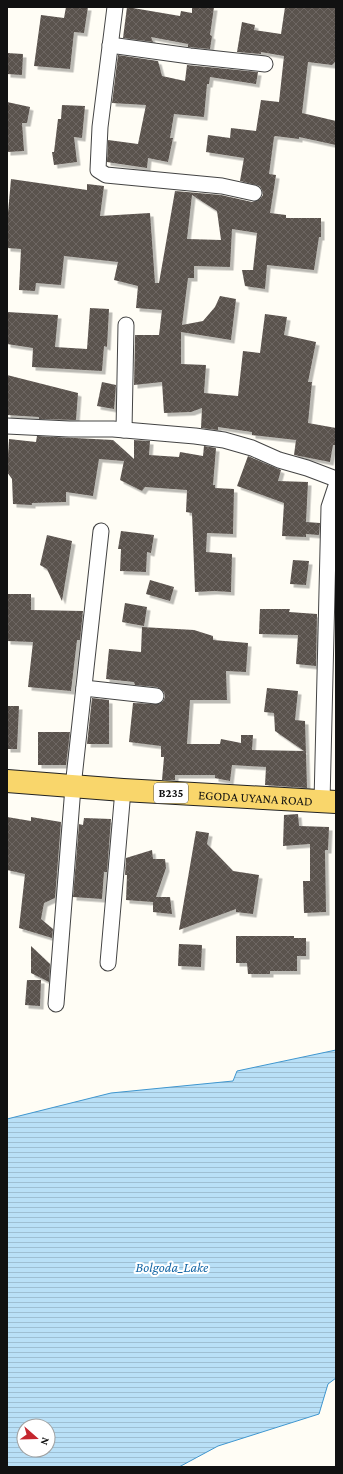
<svg xmlns="http://www.w3.org/2000/svg" width="343" height="1474" font-family="'Crimson Pro',serif">
  <defs>
    <pattern id="water-rules" width="6" height="5" patternUnits="userSpaceOnUse"><rect width="6" height="5" fill="#b9e0f7"/><path d="M0 2.5h6" fill="none" stroke="#9ebfd3"/></pattern>
    <pattern id="building-cross-hatch" width="8" height="8" patternUnits="userSpaceOnUse"><rect width="8" height="8" fill="#5a524d"/><path d="M0 0l8 8M0 8l8-8" fill="none" stroke="#6d6662"/></pattern>
    <filter id="shadow"><feDropShadow dx="3.5" dy="3.5" stdDeviation="0" flood-color="#0004"/></filter>
  </defs>
  <rect width="100%" height="100%" fill="#fffdf5"/>
  <path fill="url(#water-rules)" stroke="#3f96cf" fill-rule="evenodd" d="M336,1050v328l-8,6 -9,30 -101,32 -39,21h-172v-348l104,-26 122,-12 4,-10zM24,1426h24v24h-24z"/>
  <g fill="url(#building-cross-hatch)" fill-rule="evenodd" filter="url(#shadow)">
    <path d="M66,7h22l-4,26 -10,-1 -4,37 -36,-3 7,-51 23,3z"/>
    <path d="M127,7l53,9 1,-5 11,2v-6h22l-4,28 2,1 -2,13 -22,-2v-3l-37,-7 2,5 -30,-4z"/>
    <path d="M285,7h51v54l-4,4 -24,-3 -6,51 34,8v24l-37,-8v2l-24,-3 -1,1 -5,37 7,1 -6,38 16,2v3h35v19h-2l-5,33 -47,-5 -2,24 -20,-3 -3,-16h11l4,-37 -25,-4 -2,38 -36,-1v12h-6l-6,47 21,-4 12,-14 5,-11 16,3 -5,41 -50,-8v32l25,1 -2,28 34,3 5,-45 17,2 5,-39 22,3 -3,18 32,7 -8,40h4l-4,41 28,5v17h-3l-3,17 -36,-7 2,-15 -44,-5v-3l-34,-5v3l-17,-2 1,-20 -11,4 -27,1 -2,-31 -28,3 1,-50h24l3,-25 -26,-2 2,-22 -24,-6 4,-18 -54,-6 -3,29 -25,-2 -1,8 -16,-1 2,-41 -14,-1v-35h1l3,-34 76,11v-6l17,2 -4,30 50,-3 5,70h4l16,-92 46,4 31,7 8,-3 3,-4 -1,-5 -2,-4 -20,-5 4,-23 -38,-6 2,-17 22,3 1,-10 25,3 5,-31 18,2 5,-46 -23,-4v2l-24,-2 5,-30 13,3 -1,5 27,4zM192,195l25,16 4,29 -34,-1z"/>
    <path d="M7,53l16,1 -1,21 -15,-1z"/>
    <path d="M118,55l40,6 4,15 23,5 2,-16 71,7 -2,12 -46,-7 -1,7h-2l-3,33 -30,-3 -4,24h3l-5,24 -20,-4 -1,10 -40,-6 1,-22 30,4 8,-39 -34,-2z"/>
    <path d="M7,102l23,5 -3,16h-5l2,28 -17,1z"/>
    <path d="M62,105l23,1 -3,32 -8,-1 3,25 -23,3 -2,-13h2l4,-33h3z"/>
    <path d="M90,308l19,1 -2,38 -3,-1 -2,25 -70,-4 1,-19 -26,-4v-32l51,3 -3,32 32,2z"/>
    <path d="M7,375l71,18 -2,27 -37,-1v-2l-32,-2z"/>
    <path d="M102,382l14,3 -2,24 -17,-3z"/>
    <path d="M37,436l76,4 21,19v-19l16,1 -1,14 30,2 1,-5 23,4 1,-10 12,2 -3,37h2v3l19,1 -1,45 -26,-1 -1,19 26,2 -1,38 -17,-1 -19,1 -3,-79 -6,-1 1,-22 -42,-3 -3,4 -22,-11 4,-19 -25,-2 -6,37 -27,-4v10l-34,1v2l-19,-1 -1,-25 -5,-7 2,-33 27,3z"/>
    <path d="M248,456l33,14 -3,11 30,1 -2,40 14,1 -1,12 -13,-1v3l-24,-1 2,-33 -47,-17z"/>
    <path d="M121,531l33,4 -3,18 -4,-1 -1,20 -26,-1 1,-22h-3z"/>
    <path d="M47,535l25,6 -10,60 -15,-32 -7,-4z"/>
    <path d="M293,560l16,1 -3,24 -16,-1z"/>
    <path d="M150,580l24,7 -4,14 -24,-7z"/>
    <path d="M7,594h24v16l52,1 -3,29h-3l-6,51 -43,-4 5,-45 -26,-1z"/>
    <path d="M125,603l22,4 -3,19 -22,-4z"/>
    <path d="M260,609h30l-1,3 28,2 -1,52 -20,-2 2,-29 -39,-1z"/>
    <path d="M142,627l52,3 19,6v4l35,3 -2,29 -20,-1 1,29h-37l-3,44h33l1,-5 20,4v-8h12l-1,15 52,1 -29,-20 -1,-18 -10,-1 3,-24 31,3 -3,29 10,1 2,67 -42,-3 1,-18 -34,-2 -2,16 -15,-3v-3h-40v5h-13l2,-23h-3v-11l-32,-4 4,-39 26,1 4,-3 2,-4 -1,-5 -7,-5 -22,-2 -1,-3 -28,-3 3,-30 32,3z"/>
    <path d="M92,698l17,2v44h-22z"/>
    <path d="M7,706h12l-2,43h-10z"/>
    <path d="M38,732h32l-4,33h-28z"/>
    <path d="M298,814l1,12 30,1 -1,23h-3l1,62 -22,1 -1,-32h7v-37l-27,2 1,-31z"/>
    <path d="M7,817l24,4v-4l30,5 -6,76 -11,5 -3,16 12,10 -1,9 -33,-10 6,-54 -18,-4z"/>
    <path d="M84,818l27,1 -4,53h-3l-2,27 -29,-2 6,-73 4,1z"/>
    <path d="M196,831l13,2 -2,11 26,27 26,4 -6,39 -17,-2v-3l-57,21z"/>
    <path d="M152,850l1,9h12l1,9 -10,29h14l2,17 -19,-2v-10l-27,-2 1,-25h-2l1,-17z"/>
    <path d="M236,936h58v2h12v18h-9v15h-27v3h-22l-1,-11h-11z"/>
    <path d="M179,944l23,1 -1,22 -23,-1z"/>
    <path d="M31,946l19,18 -1,18 -18,-9z"/>
    <path d="M27,980h14l-1,26 -15,-1z"/>
  </g>
  <g fill="none" stroke-linecap="round" stroke-linejoin="round">
    <defs>
      <g id="minor">
        <path d="M115,7l-15,120 -2,43 8,5 116,11 32,7"/>
        <path d="M110,45l80,11 75,8"/>
        <path d="M7,426l62,3h44l82,7 29,4 28,8 27,12 28,8 29,11"/>
        <path d="M124,430l2,-105"/>
        <path d="M84,688l72,8"/>
        <path d="M322,802l7,-295 7,-21"/>
        <path d="M108,963l15,-173"/>
        <path d="M56,1004l17,-217 28,-256"/>
      </g>
      <g id="primary">
        <path id="s1" d="M7,781l116,9 213,12"/>
      </g>
    </defs>
    <use href="#minor" stroke="#444" stroke-width="17"/>
    <use href="#primary" stroke="#222" stroke-width="24"/>
    <use href="#minor" stroke="#fff" stroke-width="15"/>
    <use href="#primary" stroke="#f9d66b" stroke-width="22"/>
  </g>
  <g text-anchor="middle" stroke-width="4" stroke-linejoin="round" paint-order="stroke">
    <rect fill="#fff" stroke="#585858" stroke-width="1" x="154" y="783" width="34" height="20" rx="3"/>
    <g font-size="12" font-weight="bold" fill="#111">
      <text x="171" y="797">B235</text>
    </g>
    <g font-size="13" fill="#111" stroke="#fff">
      <text dy="5" stroke="none"><textPath href="#s1" startOffset="249">EGODA UYANA ROAD</textPath></text>
    </g>
    <g font-size="14" font-style="italic" fill="#1768a6" stroke="#fff">
      <text x="172" y="1272">Bolgoda_Lake</text>
    </g>
  </g>
  <rect width="343" height="1474" fill="none" stroke="#111111" stroke-width="16"/>
  <g transform="translate(36 1438) rotate(110)"><circle r="19" fill="#ffffff" stroke="#a0a0a0"/>
  <path d="M0-3L7 15L0 10L-7 15Z" fill="#c4262e"/>
  <text y="-6" font-size="11" font-weight="bold" text-anchor="middle" fill="#111111">N</text>
  </g>
</svg>
